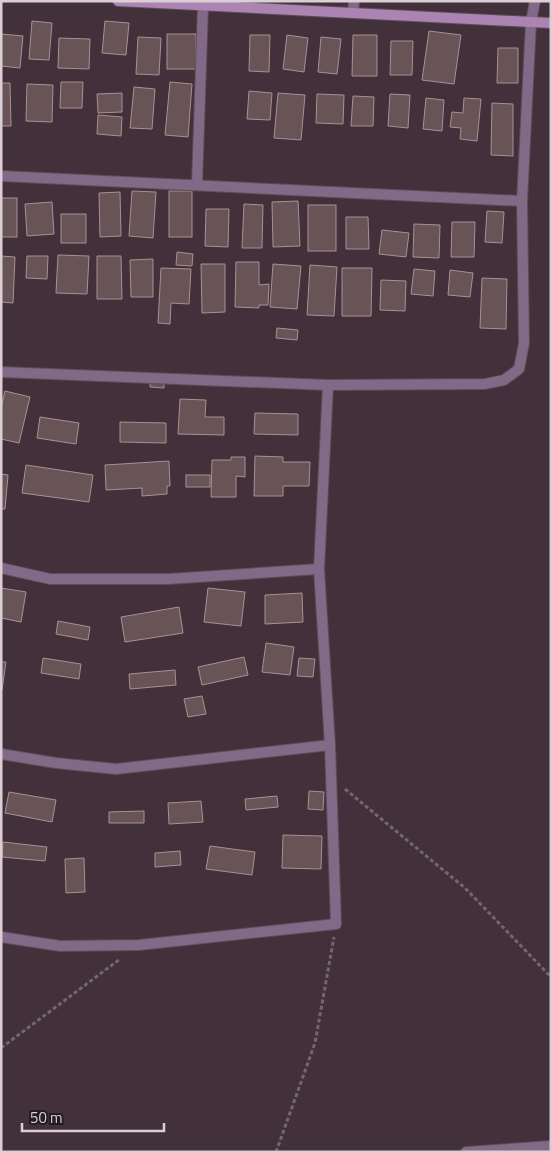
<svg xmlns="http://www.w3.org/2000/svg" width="552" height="1153" font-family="'Titillium Web',sans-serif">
  <rect width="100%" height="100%" fill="#42313b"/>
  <g fill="#685357" stroke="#a79194">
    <path d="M32,21l20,2 -3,37 -20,-1z"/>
    <path d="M105,21l24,2 -3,32 -24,-2z"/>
    <path d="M429,31l32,4 -7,49 -32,-4z"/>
    <path d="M1,34l22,2 -3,32 -19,-2z"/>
    <rect x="167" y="34" width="29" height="35"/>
    <path d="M250,35h20l-1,37 -20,-1z"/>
    <path d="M287,35l21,3 -4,34 -21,-3z"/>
    <path d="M353,35h24v41h-25z"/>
    <path d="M138,37l23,1 -2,37 -23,-1z"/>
    <path d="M321,37l20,2 -4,35 -19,-2z"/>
    <path d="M59,38l31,1 -1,30 -31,-1z"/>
    <path d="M391,41h22l-1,34h-22z"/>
    <path d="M498,48h20v35h-21z"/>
    <path d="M61,82h22l-1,26h-22z"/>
    <path d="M170,82l22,2 -4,53 -23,-2z"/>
    <path d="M1,83h9l1,43h-10z"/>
    <path d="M27,84l26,1 -1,37 -26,-1z"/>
    <path d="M134,87l21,2 -3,40 -22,-1z"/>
    <path d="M249,91l23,2 -2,27 -23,-1z"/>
    <path d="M122,93v19l-24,1 -1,-19z"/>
    <path d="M278,93l27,2 -4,45 -27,-2z"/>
    <path d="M317,94l27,1 -1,29 -27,-1z"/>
    <path d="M390,94l20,1 -2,33 -20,-2z"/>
    <path d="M353,96l21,1 -1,29h-22z"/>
    <path d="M426,98l18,2 -2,31 -19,-2z"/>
    <path d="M464,98l17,1 -4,42 -17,-2 1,-11 -11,-1 2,-15 11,1z"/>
    <path d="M492,103l21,1v52l-22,-1z"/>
    <path d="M98,115l24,2 -1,19 -24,-2z"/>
    <path d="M132,191l24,1 -3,46 -24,-2z"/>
    <rect x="169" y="191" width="23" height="46"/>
    <path d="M120,192l1,44 -21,1 -1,-44z"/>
    <rect x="1" y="198" width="16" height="39"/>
    <path d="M298,201l2,45 -27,1 -1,-45z"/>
    <path d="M52,202l2,32 -27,2 -2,-32z"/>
    <path d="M244,204l19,1 -1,43h-20z"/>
    <rect x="308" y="205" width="28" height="46"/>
    <path d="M206,209h23l-1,38 -23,-1z"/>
    <path d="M487,211l17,1 -2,31 -17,-1z"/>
    <rect x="61" y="214" width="25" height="29"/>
    <path d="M346,217h22l1,32h-23z"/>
    <path d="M452,222h23l-1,35h-23z"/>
    <path d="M414,224l26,1 -1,33 -26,-1z"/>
    <path d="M382,230l27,3 -3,24 -27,-3z"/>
    <path d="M177,252l16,2 -1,12 -16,-1z"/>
    <path d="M58,255l31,1 -2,38 -31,-1z"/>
    <path d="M1,256l14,1 -2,46 -12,-1z"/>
    <path d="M27,256h21l-1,23 -21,-1z"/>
    <path d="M97,256h24l1,43h-25z"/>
    <path d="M153,259v38h-22l-1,-37z"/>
    <path d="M236,262h23v23l10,-1 -1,21h-9v3l-24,-1z"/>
    <path d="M201,264h24v48l-23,1z"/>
    <path d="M273,264l28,2 -4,43 -27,-2z"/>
    <path d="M310,265l27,2 -3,49 -27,-1z"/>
    <path d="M161,268l30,1 -2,35 -18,-1 -1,21 -12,-1z"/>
    <path d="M342,268h30l-1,48h-29z"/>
    <path d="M414,269l21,2 -2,25 -22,-2z"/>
    <path d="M450,270l23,3 -3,24 -22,-2z"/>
    <path d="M482,278l25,1 -1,50 -26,-1z"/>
    <path d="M381,280l25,1 -1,30 -25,-1z"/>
    <path d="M277,328l21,2 -1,10 -21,-2z"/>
    <path d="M150,381l14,1v6l-14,-1z"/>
    <path d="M5,391l25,6 -11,46 -18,-4v-31z"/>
    <path d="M180,399l26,1 -1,17h19v18l-46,-1z"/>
    <path d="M255,413l43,1v21l-44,-1z"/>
    <path d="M40,417l39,6 -3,21 -39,-6z"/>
    <path d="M120,422l46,1v20l-46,-1z"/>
    <path d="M255,456l28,1v5h27l-1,24h-26v10h-29z"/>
    <path d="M231,457h14v20l-9,-1v21h-25l1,-37h19z"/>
    <path d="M169,461l1,25h-3v8l-25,2v-8l-36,2 -1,-25z"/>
    <path d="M26,465l67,10 -4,27 -67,-9z"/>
    <path d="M1,474l7,1 -3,34h-4z"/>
    <rect x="186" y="475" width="24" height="12"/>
    <path d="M1,588l25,4 -5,30 -20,-4z"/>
    <path d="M208,588l37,4 -4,34 -37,-4z"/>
    <path d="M302,593l1,29 -38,2v-29z"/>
    <path d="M179,607l4,26 -58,9 -4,-25z"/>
    <path d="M58,621l32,6 -2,13 -32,-6z"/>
    <path d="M266,643l28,4 -4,28 -28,-3z"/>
    <path d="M244,657l4,18 -46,10 -4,-18z"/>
    <path d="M43,658l38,6 -2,15 -38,-6z"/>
    <path d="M299,658l16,1 -2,18 -16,-1z"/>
    <path d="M1,662h5l-4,28h-1z"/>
    <path d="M175,670l1,15 -46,4 -1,-15z"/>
    <path d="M202,696l4,18 -18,3 -4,-18z"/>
    <path d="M309,791l15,1 -1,18 -15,-1z"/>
    <path d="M9,792l47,8 -4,22 -47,-9z"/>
    <path d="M277,796l1,11 -32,3 -1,-11z"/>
    <path d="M201,801l2,21 -34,2 -1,-21z"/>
    <path d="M144,811v12h-35v-11z"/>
    <path d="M283,835l39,1 -1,33 -39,-1z"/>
    <path d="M3,842l44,5 -2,14 -43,-4z"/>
    <path d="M210,846l45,6 -3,23 -46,-6z"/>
    <path d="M180,851l1,14 -26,2v-14z"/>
    <path d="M84,858l1,34 -19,1 -1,-34z"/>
  </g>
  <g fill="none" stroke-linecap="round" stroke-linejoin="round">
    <defs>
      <g id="street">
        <path d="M353,13l1,-12"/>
        <path d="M1,176l521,25"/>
        <path d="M197,184l6,-178 -3,-5"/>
        <path d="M1,372l327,13 157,-1 19,-4 15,-11 5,-26 -2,-142 9,-179 4,-21"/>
        <path d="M1,568l49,11h118l151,-10"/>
        <path d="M1,754l55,9 60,6 214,-24"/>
        <path d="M1,937l59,9 79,-1 197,-21 -6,-179 -11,-176 9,-184"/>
        <path d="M466,1152l85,-6"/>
      </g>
      <path id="secondary" d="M118,1l433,22"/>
    </defs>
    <use href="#street" stroke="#5d4d57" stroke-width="12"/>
    <use href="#secondary" stroke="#5d4d57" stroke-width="12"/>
    <g stroke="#74656e" stroke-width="3" stroke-dasharray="4 2.5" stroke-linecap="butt">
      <path d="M345,789l120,99 86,89"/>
      <path d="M1,1048l119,-89"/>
      <path d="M276,1152l39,-109 19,-106"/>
    </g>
    <use href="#street" stroke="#826987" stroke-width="10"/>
    <use href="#secondary" stroke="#ab84b4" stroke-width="10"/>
  </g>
  <rect width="552" height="1153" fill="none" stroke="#dacfd5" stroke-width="5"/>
  <path d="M22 1123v8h142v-8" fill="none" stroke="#dacfd5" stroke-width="2.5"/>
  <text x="30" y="1123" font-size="15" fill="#dacfd5" stroke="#231c20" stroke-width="4" paint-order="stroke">50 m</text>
</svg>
